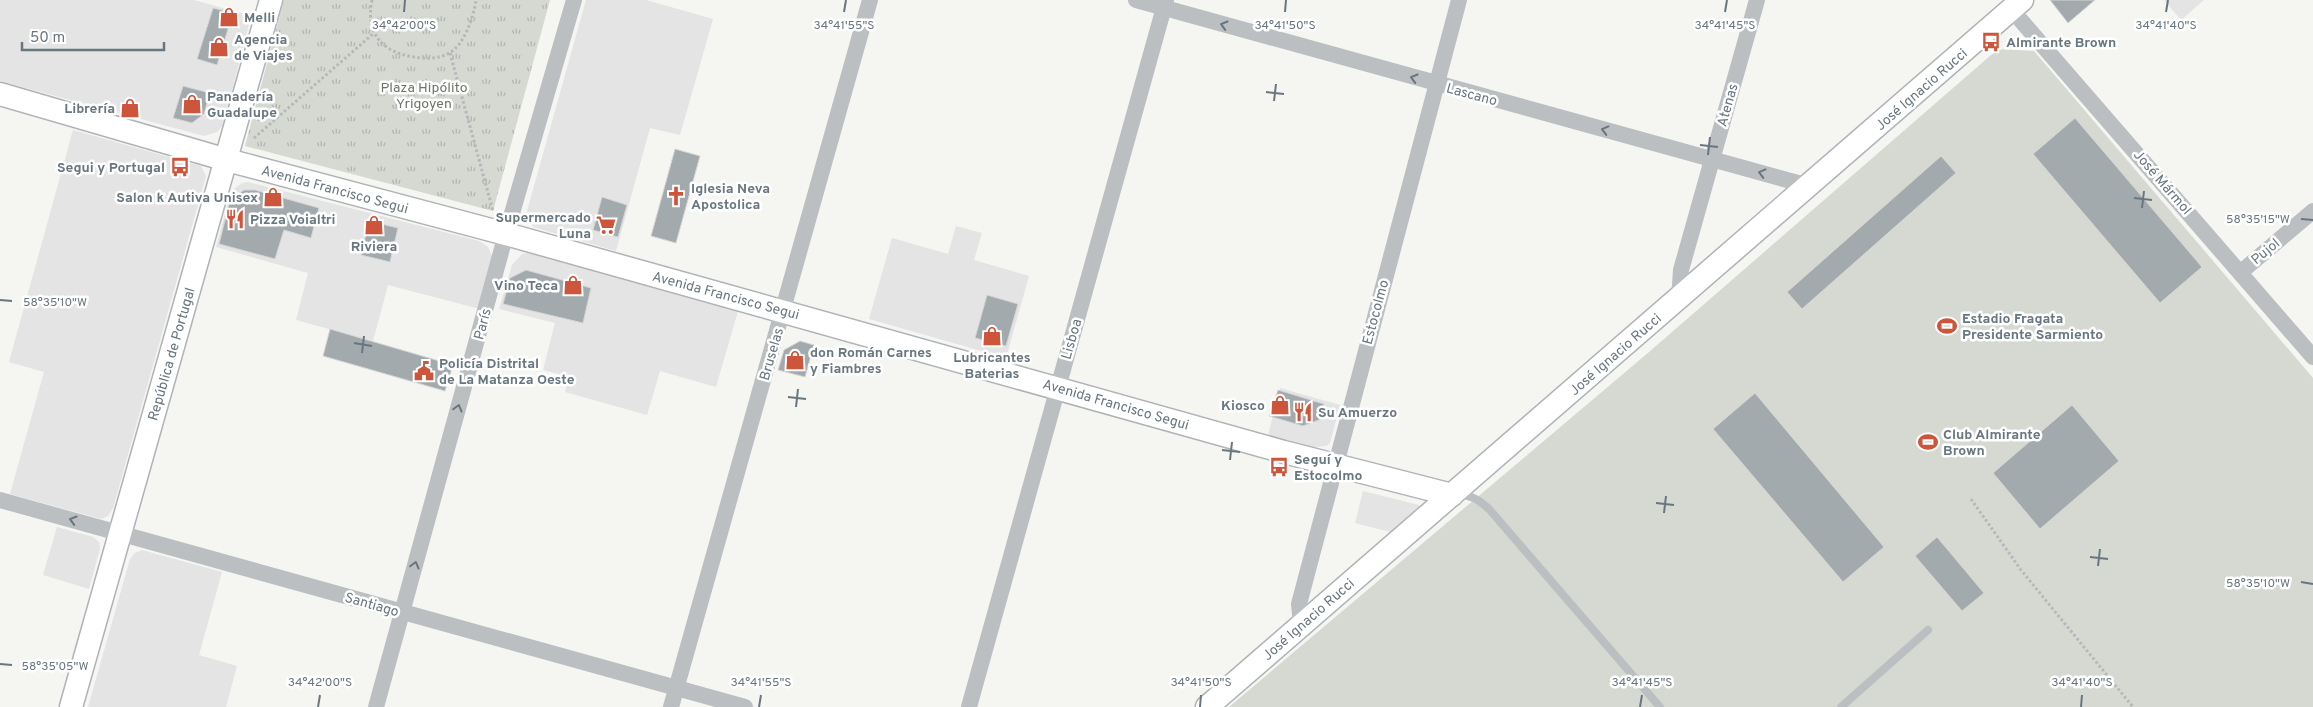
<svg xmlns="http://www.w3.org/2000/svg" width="2313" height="707" font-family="Overpass,sans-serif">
  <defs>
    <pattern id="park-tufts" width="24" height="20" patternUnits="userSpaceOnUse" patternTransform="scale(1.25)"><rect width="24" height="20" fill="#d5d9d2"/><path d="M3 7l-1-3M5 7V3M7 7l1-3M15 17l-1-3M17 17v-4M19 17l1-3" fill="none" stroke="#b1b5b0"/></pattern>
  </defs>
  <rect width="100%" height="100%" fill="#f5f5f2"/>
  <g fill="#e3e4e3">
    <path d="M0,0h194l57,16 -28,110 -6,6 -13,4 -204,-55z"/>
    <path d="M586,0h60l67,19 -33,116 -30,-7 -34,123 -83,-24 -6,-16z"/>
    <path d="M2164,0h40l-23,20z"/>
    <path d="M73,130l128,36 5,10 -93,332 -5,8 -7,3 -91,-25 34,-122 -35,-10z"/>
    <path d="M248,182l231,59 9,6 5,11 -13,51 -92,-24 -15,56 -77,-21 12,-47 -92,-26 15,-56 11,-8z"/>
    <path d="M956,226l26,7 -8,27 55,16 -23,82 -137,-39 23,-81 56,16z"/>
    <path d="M528,253l210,58 -22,76 -56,-16 -13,44 -82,-23 4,-15 -26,-7 12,-47 -56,-14 13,-44 10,-11z"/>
    <path d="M1280,388l60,17 -10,38 -4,3 -12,1 -46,-12z"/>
    <path d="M1363,491l56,14 3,3 -24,26 -43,-11z"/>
    <path d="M57,527l36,10 6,5 1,7 -11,40 -46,-14z"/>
    <path d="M142,550l80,22 -23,83 38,11 -11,41h-138l42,-148 5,-6z"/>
  </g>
  <path fill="url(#park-tufts)" d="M284,0h266l-57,211 -248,-65z"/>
  <path fill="#d5d9d2" d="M1998,49l36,2 279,327v329h-1084l420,-355z"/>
  <g fill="#a3aaae" stroke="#d7d6d5">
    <path d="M2050,0h45l-27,23z"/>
    <path d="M213,8l20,5 -16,52 -20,-6z"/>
    <path d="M183,86l27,7 -6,21 -12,9 -19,-5z"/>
    <path d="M2075,118l127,149 -42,36 -127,-149z"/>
    <path d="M675,149l25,7 -24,87 -25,-7z"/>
    <path d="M1941,156l15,17 -154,136 -15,-17z"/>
    <path d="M244,190h11l64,18 -8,30 -27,-8 -9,29 -56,-15 11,-44z"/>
    <path d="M602,197l25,8 -9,32 -25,-7z"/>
    <path d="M369,221l29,7 -8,34 -29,-7z"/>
    <path d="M526,270l65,18 -8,35 -80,-19 7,-26z"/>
    <path d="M987,295l31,9 -12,42 -31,-8z"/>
    <path d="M330,329l123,36 -8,26 -122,-35z"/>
    <path d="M800,341l14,4 -9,32 -27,-7 6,-20z"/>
    <path d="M1278,390l46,14 -5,16 -16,6 -34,-10z"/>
    <path d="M1755,393l129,154 -41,35 -130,-153z"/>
    <path d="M2072,405l47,56 -79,68 -47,-56z"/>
    <path d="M1937,537l47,56 -22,18 -47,-55z"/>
  </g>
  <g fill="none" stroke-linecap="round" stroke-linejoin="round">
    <defs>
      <g id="secondary">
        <path d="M0,94l227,66 279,74 778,218 168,43"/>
        <path d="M71,707l200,-707"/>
        <path d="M1207,707l815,-707"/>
      </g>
    </defs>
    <use href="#secondary" stroke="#adb3b6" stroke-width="25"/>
    <g stroke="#b5b8ba" stroke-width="3" stroke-dasharray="2.5 2.5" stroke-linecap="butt">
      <path d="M372,0c-7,34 11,53 43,57 11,2 24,2 34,-4 15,-7 25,-37 27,-53"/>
      <path d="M450,53l43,158"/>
      <path d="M254,138l120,-105"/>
      <path d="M1971,499l50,71 112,137"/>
    </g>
    <g stroke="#bbbfc2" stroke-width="8">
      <path d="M1460,495c12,0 20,6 29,14l171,198"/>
      <path d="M1841,707l87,-77"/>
    </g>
    <g stroke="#bbbfc2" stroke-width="16">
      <path d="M1136,0l673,186"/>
      <path d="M2011,9l302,348"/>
      <path d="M2241,272l72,-61"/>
      <path d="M1679,299l2,-29 76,-270"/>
      <path d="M0,500l745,207"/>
      <path d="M1301,625l-2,-21 160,-604"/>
      <path d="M376,707l130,-473 68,-234"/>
      <path d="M671,707l199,-707"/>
      <path d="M969,707l197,-707"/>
    </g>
    <use href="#secondary" stroke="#fff" stroke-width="22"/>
  </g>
  <defs><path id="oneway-chevron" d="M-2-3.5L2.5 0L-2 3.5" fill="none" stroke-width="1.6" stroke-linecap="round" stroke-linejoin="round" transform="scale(1.25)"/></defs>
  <g stroke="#68767f">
    <use href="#oneway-chevron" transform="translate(1224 25) rotate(-164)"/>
    <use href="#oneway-chevron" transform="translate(1414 78) rotate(-164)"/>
    <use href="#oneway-chevron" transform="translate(1605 130) rotate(-165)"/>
    <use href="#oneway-chevron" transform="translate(1762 173) rotate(-165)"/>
    <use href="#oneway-chevron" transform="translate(458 408) rotate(-75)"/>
    <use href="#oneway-chevron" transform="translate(73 520) rotate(-164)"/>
    <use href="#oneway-chevron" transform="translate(415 565) rotate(-75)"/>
  </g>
  <path fill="none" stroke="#68767f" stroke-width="2" d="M404,12l1,-12M844,12l2,-12M1285,12l1,-12M1725,12l2,-12M2166,12l2,-12M1266,92l18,2M1274,101l2,-17M1700,145l18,2M1708,155l2,-18M2134,198l18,2M2142,208l2,-17M2301,219l12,1M0,300l12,1M354,343l18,3M362,353l2,-17M788,397l18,2M796,407l2,-18M1222,450l18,2M1230,460l2,-18M1656,503l18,2M1664,513l2,-17M2090,557l18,2M2098,566l2,-17M2301,582l12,2M0,664l12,1M318,707l2,-12M759,707l2,-12M1200,707l1,-12M1640,707l2,-12M2081,707l1,-12"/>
  <defs>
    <symbol id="shop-bare" viewBox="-9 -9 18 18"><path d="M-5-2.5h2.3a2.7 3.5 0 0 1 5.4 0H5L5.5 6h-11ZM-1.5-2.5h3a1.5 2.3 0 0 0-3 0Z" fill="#cd553b" stroke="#fff" stroke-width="2.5" paint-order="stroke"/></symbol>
    <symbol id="bus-bare" viewBox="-9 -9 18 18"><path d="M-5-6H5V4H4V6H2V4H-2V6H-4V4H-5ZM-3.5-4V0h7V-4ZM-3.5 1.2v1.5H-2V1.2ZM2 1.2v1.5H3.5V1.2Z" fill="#cd553b" stroke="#fff" stroke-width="2.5" paint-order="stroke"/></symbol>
    <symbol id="church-bare" viewBox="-9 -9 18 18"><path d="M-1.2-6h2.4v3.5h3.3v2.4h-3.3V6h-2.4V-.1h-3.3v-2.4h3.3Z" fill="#cd553b" stroke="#fff" stroke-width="2.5" paint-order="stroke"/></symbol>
    <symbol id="restaurant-bare" viewBox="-9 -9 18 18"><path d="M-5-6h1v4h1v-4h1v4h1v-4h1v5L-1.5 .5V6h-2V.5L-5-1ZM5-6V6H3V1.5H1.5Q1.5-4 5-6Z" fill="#cd553b" stroke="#fff" stroke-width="2.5" paint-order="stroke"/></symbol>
    <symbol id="supermarket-bare" viewBox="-9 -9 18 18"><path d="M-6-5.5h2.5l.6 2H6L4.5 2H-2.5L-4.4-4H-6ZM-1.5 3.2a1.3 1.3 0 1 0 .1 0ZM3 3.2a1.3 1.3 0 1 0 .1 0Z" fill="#cd553b" stroke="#fff" stroke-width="2.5" paint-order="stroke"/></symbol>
    <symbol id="stadium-bare" viewBox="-9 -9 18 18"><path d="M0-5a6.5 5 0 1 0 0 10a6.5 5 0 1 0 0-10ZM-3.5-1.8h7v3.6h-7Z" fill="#cd553b" stroke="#fff" stroke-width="2.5" paint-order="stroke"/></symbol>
    <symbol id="civic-bare" viewBox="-9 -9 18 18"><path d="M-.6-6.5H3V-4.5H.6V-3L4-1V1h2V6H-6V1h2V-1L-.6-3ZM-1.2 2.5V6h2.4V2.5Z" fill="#cd553b" stroke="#fff" stroke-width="2.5" paint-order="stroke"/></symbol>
  </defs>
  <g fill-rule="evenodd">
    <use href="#shop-bare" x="215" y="3" width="28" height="28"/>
    <use href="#bus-bare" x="1977" y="28" width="28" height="28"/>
    <use href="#shop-bare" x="205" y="33" width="28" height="28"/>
    <use href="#shop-bare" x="178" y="90" width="28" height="28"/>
    <use href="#shop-bare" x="116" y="94" width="28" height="28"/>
    <use href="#bus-bare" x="166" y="153" width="28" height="28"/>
    <use href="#church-bare" x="662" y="182" width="28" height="28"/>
    <use href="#shop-bare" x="259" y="183" width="28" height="28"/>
    <use href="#restaurant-bare" x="221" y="205" width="28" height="28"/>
    <use href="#shop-bare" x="360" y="211" width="28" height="28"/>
    <use href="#supermarket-bare" x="592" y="211" width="28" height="28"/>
    <use href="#shop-bare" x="559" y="271" width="28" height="28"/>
    <use href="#stadium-bare" x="1933" y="312" width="28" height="28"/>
    <use href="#shop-bare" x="978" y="322" width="28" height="28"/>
    <use href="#shop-bare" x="781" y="346" width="28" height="28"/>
    <use href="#civic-bare" x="410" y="357" width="28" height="28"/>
    <use href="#shop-bare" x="1266" y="391" width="28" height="28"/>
    <use href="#restaurant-bare" x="1289" y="398" width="28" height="28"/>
    <use href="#stadium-bare" x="1914" y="428" width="28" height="28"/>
    <use href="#bus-bare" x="1265" y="453" width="28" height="28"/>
  </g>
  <g text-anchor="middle" stroke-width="5" stroke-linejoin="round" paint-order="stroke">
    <g font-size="14" font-weight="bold" fill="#68767f" stroke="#fff" text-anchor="start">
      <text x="244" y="22">Melli</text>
      <text x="234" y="44">Agencia<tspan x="234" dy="16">de Viajes</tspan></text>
      <text x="2006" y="47">Almirante Brown</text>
      <text x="207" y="101">Panadería<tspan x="207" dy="16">Guadalupe</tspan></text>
      <text x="115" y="113" text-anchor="end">Librería</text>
      <text x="165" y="172" text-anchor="end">Segui y Portugal</text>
      <text x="691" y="193">Iglesia Neva<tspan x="691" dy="16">Apostolica</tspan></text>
      <text x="258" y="202" text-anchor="end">Salon k Autiva Unisex</text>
      <text x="591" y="222" text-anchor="end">Supermercado<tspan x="591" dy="16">Luna</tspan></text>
      <text x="250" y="224">Pizza Voialtri</text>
      <text x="374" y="251" text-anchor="middle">Riviera</text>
      <text x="558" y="290" text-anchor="end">Vino Teca</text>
      <text x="1962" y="323">Estadio Fragata<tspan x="1962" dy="16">Presidente Sarmiento</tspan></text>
      <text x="810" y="357">don Román Carnes<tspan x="810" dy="16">y Fiambres</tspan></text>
      <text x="992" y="362" text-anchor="middle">Lubricantes<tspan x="992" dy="16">Baterias</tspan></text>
      <text x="439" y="368">Policía Distrital<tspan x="439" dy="16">de La Matanza Oeste</tspan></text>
      <text x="1265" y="410" text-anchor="end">Kiosco</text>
      <text x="1318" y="417">Su Amuerzo</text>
      <text x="1943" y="439">Club Almirante<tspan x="1943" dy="16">Brown</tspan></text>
      <text x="1294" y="464">Seguí y<tspan x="1294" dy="16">Estocolmo</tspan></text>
    </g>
    <g font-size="14" fill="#6a7766" stroke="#fff">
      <text x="424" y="92">Plaza Hipólito<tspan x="424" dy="16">Yrigoyen</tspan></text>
    </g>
    <g font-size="14" fill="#68767f" stroke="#fff">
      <text transform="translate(1921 89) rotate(-41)" y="5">José Ignacio Rucci</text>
      <text transform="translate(1472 94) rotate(15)" y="5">Lascano</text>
      <text transform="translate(1727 105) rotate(-74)" y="5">Atenas</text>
      <text transform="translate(2163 182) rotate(49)" y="5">José Mármol</text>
      <text transform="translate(335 189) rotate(15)" y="5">Avenida Francisco Segui</text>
      <text transform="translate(2265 251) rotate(-40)" y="5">Pujol</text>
      <text transform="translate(726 295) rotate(15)" y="5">Avenida Francisco Segui</text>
      <text transform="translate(1375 312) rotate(-75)" y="5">Estocolmo</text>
      <text transform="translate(482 324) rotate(-75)" y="5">París</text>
      <text transform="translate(1071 339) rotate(-74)" y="5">Lisboa</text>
      <text transform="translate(171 354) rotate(-74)" y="5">República de Portugal</text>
      <text transform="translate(771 354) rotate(-74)" y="5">Bruselas</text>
      <text transform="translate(1615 354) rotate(-41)" y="5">José Ignacio Rucci</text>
      <text transform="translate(1116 404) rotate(16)" y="5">Avenida Francisco Segui</text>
      <text transform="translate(372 604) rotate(16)" y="5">Santiago</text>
      <text transform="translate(1308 619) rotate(-41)" y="5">José Ignacio Rucci</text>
    </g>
  </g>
  <g font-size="12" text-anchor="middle" fill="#68767f" stroke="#fff" stroke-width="5" stroke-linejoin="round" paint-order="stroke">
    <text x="404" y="29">34°42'00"S</text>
    <text x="844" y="29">34°41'55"S</text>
    <text x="1285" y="29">34°41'50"S</text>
    <text x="1725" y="29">34°41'45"S</text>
    <text x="2166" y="29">34°41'40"S</text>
    <text x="2258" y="223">58°35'15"W</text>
    <text x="55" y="306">58°35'10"W</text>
    <text x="2258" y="587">58°35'10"W</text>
    <text x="55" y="670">58°35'05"W</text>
    <text x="320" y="686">34°42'00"S</text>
    <text x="761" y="686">34°41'55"S</text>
    <text x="1201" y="686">34°41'50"S</text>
    <text x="1642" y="686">34°41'45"S</text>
    <text x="2082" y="686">34°41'40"S</text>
  </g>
  <path d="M22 42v8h142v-8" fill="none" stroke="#68767f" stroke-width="2.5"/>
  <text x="30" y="42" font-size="15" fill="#68767f" stroke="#ffffff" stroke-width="4" paint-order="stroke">50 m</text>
</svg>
